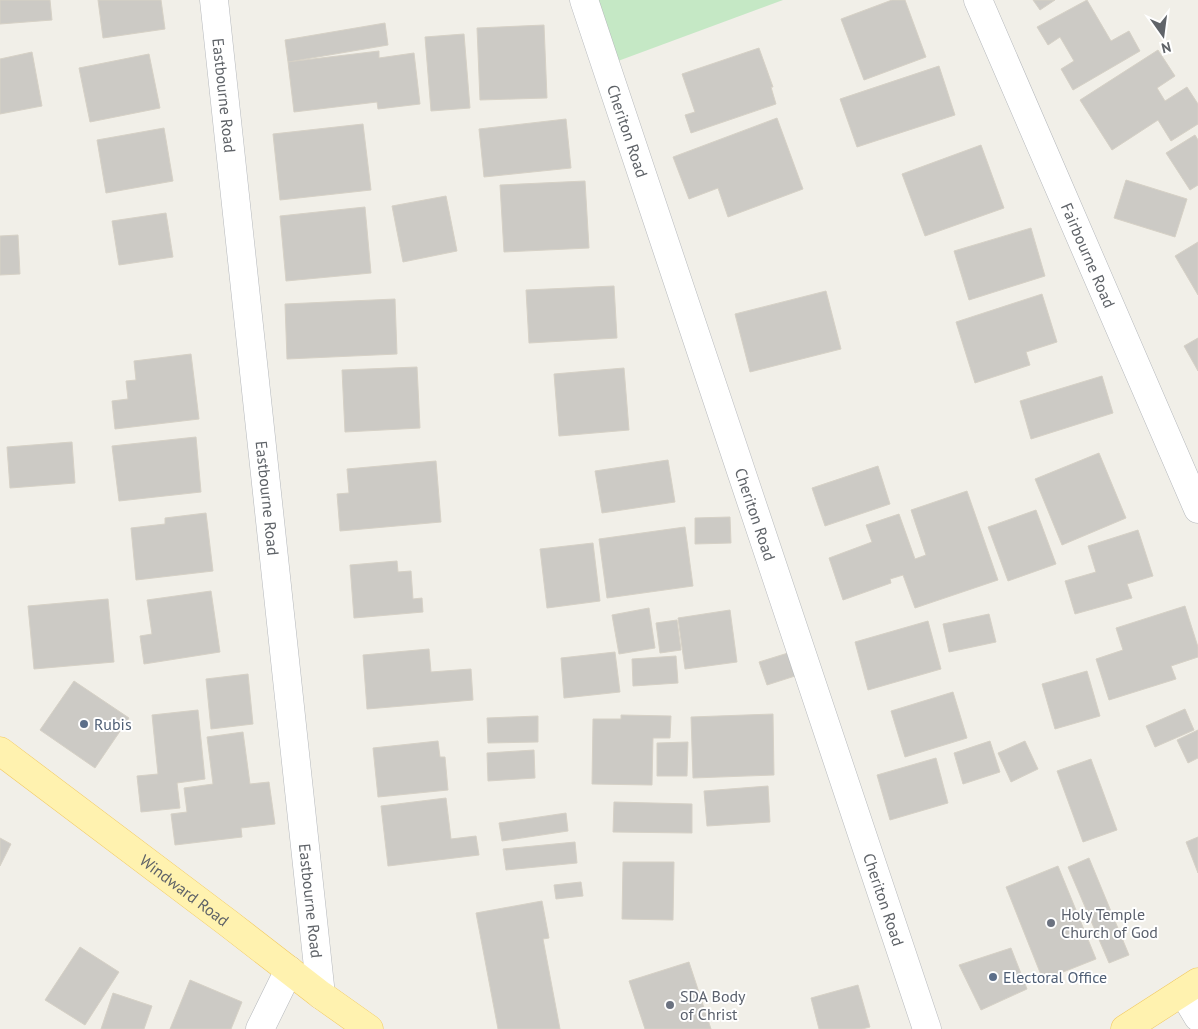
<svg xmlns="http://www.w3.org/2000/svg" width="1198" height="1029" font-family="'PT Sans',sans-serif">
  <rect width="100%" height="100%" fill="#f1efe8"/>
  <path fill="#c5e8c5" d="M597,0h186l-165,61z"/>
  <g fill="#cccac5" stroke="#d6d1c6">
    <path d="M0,0h50l2,20 -52,4z"/>
    <path d="M98,0h63l4,29 -62,9z"/>
    <path d="M892,0h13l21,57 -62,23 -23,-61z"/>
    <path d="M1033,0h22l-15,10z"/>
    <path d="M1087,0l24,41 18,-10 11,20 -67,39 -12,-21 13,-8 -14,-24 -12,8 -11,-18z"/>
    <path d="M385,23l3,22 -100,17 -3,-22z"/>
    <path d="M544,25l3,73 -67,2 -3,-72z"/>
    <path d="M464,34l6,74 -39,3 -6,-74z"/>
    <path d="M759,48l14,39h-2l5,17 -85,29 -6,-18 10,-3 -13,-38z"/>
    <path d="M1158,50l17,26 -18,12 8,13 22,-14 11,17v20l-27,17 -13,-21 -46,30 -32,-50z"/>
    <path d="M379,51v7l35,-5 6,51 -42,5 -1,-7 -83,10 -6,-50z"/>
    <path d="M32,52l10,54 -42,8v-55z"/>
    <path d="M149,54l11,54 -70,14 -11,-54z"/>
    <path d="M939,66l16,49 -98,32 -17,-48z"/>
    <path d="M777,118l26,71 -75,28 -10,-29 -29,11 -16,-42z"/>
    <path d="M566,119l5,49 -87,9 -5,-48z"/>
    <path d="M363,124l8,66 -91,10 -7,-66z"/>
    <path d="M164,128l9,53 -67,12 -9,-53z"/>
    <path d="M1195,135l3,5v45l-8,5 -24,-37z"/>
    <path d="M981,145l23,63 -79,28 -23,-62z"/>
    <path d="M1126,180l61,19 -12,38 -61,-19z"/>
    <path d="M585,181l4,67 -85,4 -4,-67z"/>
    <path d="M446,196l11,55 -54,11 -11,-56z"/>
    <path d="M365,207l6,66 -85,8 -6,-65z"/>
    <path d="M166,213l7,44 -54,8 -7,-44z"/>
    <path d="M1031,228l14,48 -76,24 -15,-49z"/>
    <path d="M18,235l2,39 -20,1v-39z"/>
    <path d="M1198,242v53l-23,-39z"/>
    <path d="M614,286l3,52 -88,5 -3,-53z"/>
    <path d="M826,291l15,58 -91,23 -15,-58z"/>
    <path d="M1042,294l15,48 -31,10 4,13 -55,18 -19,-61z"/>
    <path d="M395,299l2,55 -110,5 -2,-55z"/>
    <path d="M1198,338v33l-14,-25z"/>
    <path d="M191,354l8,65 -84,10 -3,-28 16,-2 -2,-18 10,-1 -2,-19z"/>
    <path d="M417,367l3,61 -75,4 -3,-62z"/>
    <path d="M624,368l5,62 -70,6 -5,-62z"/>
    <path d="M1102,376l11,37 -82,26 -11,-38z"/>
    <path d="M196,437l5,55 -82,9 -7,-55z"/>
    <path d="M72,442l3,41 -65,5 -3,-41z"/>
    <path d="M1099,453l27,65 -64,27 -27,-66z"/>
    <path d="M668,460l7,42 -73,11 -7,-42z"/>
    <path d="M436,461l5,61 -101,9 -3,-37 12,-1 -2,-24z"/>
    <path d="M878,466l12,38 -65,22 -13,-38z"/>
    <path d="M967,491l31,89 -83,28 -12,-33 -13,4 1,4 -48,17 -14,-42 43,-16 -6,-17 33,-11 16,45 11,-4 -15,-45z"/>
    <path d="M1036,510l20,54 -48,17 -20,-54z"/>
    <path d="M206,513l7,58 -77,9 -5,-52 34,-4v-6z"/>
    <path d="M730,517l1,26 -36,1v-26z"/>
    <path d="M685,527l8,59 -86,12 -8,-59z"/>
    <path d="M1138,530l15,46 -26,8 5,14 -57,16 -10,-33 31,-9 -8,-26z"/>
    <path d="M593,543l7,58 -53,7 -7,-59z"/>
    <path d="M397,561l1,11 13,-1 2,28 9,-1 1,14 -69,6 -4,-53z"/>
    <path d="M211,591l9,61 -76,12 -4,-28 12,-2 -5,-34z"/>
    <path d="M108,599l6,63 -80,7 -6,-63z"/>
    <path d="M1185,606l13,41v10l-27,9 5,13 -67,21 -13,-41 27,-9 -7,-22z"/>
    <path d="M649,608l6,40 -36,6 -7,-39z"/>
    <path d="M730,610l7,52 -52,7 -7,-51z"/>
    <path d="M989,614l7,28 -47,10 -6,-28z"/>
    <path d="M677,620l4,30 -21,3 -4,-30z"/>
    <path d="M928,621l13,48 -73,21 -13,-48z"/>
    <path d="M429,649l2,23 40,-3 2,31 -106,9 -4,-54z"/>
    <path d="M615,652l5,40 -56,6 -3,-40z"/>
    <path d="M788,653l7,23 -28,9 -8,-23z"/>
    <path d="M676,656l2,27 -45,3 -1,-27z"/>
    <path d="M1087,671l13,45 -45,13 -13,-45z"/>
    <path d="M248,674l5,50 -42,5 -5,-50z"/>
    <path d="M74,681l55,37 -34,50 -55,-38z"/>
    <path d="M953,692l14,46 -62,19 -14,-46z"/>
    <path d="M1185,709l9,21 -39,17 -9,-21z"/>
    <path d="M198,710l7,69 -28,4 3,25 -39,4 -4,-36 21,-2 -6,-59z"/>
    <path d="M773,714l1,61 -81,3 -2,-61z"/>
    <path d="M621,715l50,1 -1,22h-17l-1,47 -60,-1 1,-65h28z"/>
    <path d="M538,716v26l-50,1 -1,-25z"/>
    <path d="M1198,730v28l-10,5 -11,-23z"/>
    <path d="M243,732l7,52 19,-2 6,42 -34,4 1,9 -67,8 -4,-31 16,-2 -3,-24 29,-4 -6,-47z"/>
    <path d="M438,741l2,16h5l3,33 -70,7 -5,-49z"/>
    <path d="M990,741l10,31 -37,12 -9,-31z"/>
    <path d="M1025,741l13,28 -27,13 -13,-29z"/>
    <path d="M688,742l-1,34h-30v-33z"/>
    <path d="M534,750l1,28 -47,3 -1,-28z"/>
    <path d="M936,758l12,45 -58,17 -13,-45z"/>
    <path d="M1091,759l26,71 -34,12 -26,-71z"/>
    <path d="M768,786l2,36 -63,4 -3,-35z"/>
    <path d="M446,798l5,41 25,-3 3,19 -91,11 -7,-60z"/>
    <path d="M614,802l78,2v29l-79,-1z"/>
    <path d="M566,813l2,18 -66,10 -3,-18z"/>
    <path d="M1198,837v36l-12,-31z"/>
    <path d="M0,838l11,6 -11,22z"/>
    <path d="M575,842l2,21 -71,7 -3,-21z"/>
    <path d="M1089,858l40,97 -20,8 -41,-96z"/>
    <path d="M623,862h51l-1,58 -51,-1z"/>
    <path d="M1058,866l38,93 -53,21 -37,-93z"/>
    <path d="M581,882l2,14 -27,3 -2,-14z"/>
    <path d="M542,901l7,37 -6,1 17,90h-62l-22,-116z"/>
    <path d="M80,947l39,25 -34,53 -40,-25z"/>
    <path d="M1011,948l16,41 -46,21 -22,-45z"/>
    <path d="M689,962l22,67h-66l-16,-48z"/>
    <path d="M190,980l52,22 -11,27h-61z"/>
    <path d="M858,985l12,42 -8,2h-43l-8,-31z"/>
    <path d="M113,993l39,13 -8,23h-43z"/>
  </g>
  <g fill="none" stroke-linecap="round" stroke-linejoin="round">
    <defs>
      <g id="minor">
        <path id="s1" d="M214,0l107,995"/>
        <path id="s2" d="M584,0l343,1029"/>
        <path id="s3" d="M978,0l220,509"/>
        <path d="M1183,992l15,25"/>
        <path d="M260,1029l29,-59"/>
      </g>
      <g id="major">
        <path id="s4" d="M0,751l228,172 93,72 48,34"/>
        <path d="M1125,1029l73,-47"/>
      </g>
    </defs>
    <use href="#minor" stroke="#b5b8bc" stroke-width="29"/>
    <use href="#major" stroke="#f2c960" stroke-width="29"/>
    <use href="#minor" stroke="#fff" stroke-width="28"/>
    <use href="#major" stroke="#fff2af" stroke-width="28"/>
  </g>
  <g fill="#5c6f8a" stroke="#fff" stroke-width="2">
    <circle cx="84" cy="724" r="5"/>
    <circle cx="993" cy="977" r="5"/>
  </g>
  <g fill="#6b7280" stroke="#fff" stroke-width="2">
    <circle cx="1051" cy="923" r="5"/>
    <circle cx="670" cy="1005" r="5"/>
  </g>
  <g text-anchor="middle" stroke-width="4" stroke-linejoin="round" paint-order="stroke">
    <g font-size="16" fill="#5f6368" stroke="#fff">
      <text dy="6" stroke="none"><textPath href="#s1" startOffset="96">Eastbourne Road</textPath></text>
      <text dy="6" stroke="none"><textPath href="#s2" startOffset="138">Cheriton Road</textPath></text>
      <text dy="6" stroke="none"><textPath href="#s3" startOffset="278">Fairbourne Road</textPath></text>
      <text dy="6" stroke="none"><textPath href="#s1" startOffset="501">Eastbourne Road</textPath></text>
      <text dy="6" stroke="none"><textPath href="#s2" startOffset="542">Cheriton Road</textPath></text>
      <text dy="6" stroke="none"><textPath href="#s4" startOffset="231">Windward Road</textPath></text>
      <text dy="6" stroke="none"><textPath href="#s2" startOffset="948">Cheriton Road</textPath></text>
      <text dy="6" stroke="none"><textPath href="#s1" startOffset="906">Eastbourne Road</textPath></text>
    </g>
    <g font-size="16" fill="#4e5e75" stroke="#fff" text-anchor="start">
      <text x="94" y="730">Rubis</text>
      <text x="1003" y="983">Electoral Office</text>
    </g>
    <g font-size="16" fill="#5b616d" stroke="#fff" text-anchor="start">
      <text x="1061" y="920">Holy Temple<tspan x="1061" dy="18">Church of God</tspan></text>
      <text x="680" y="1002">SDA Body<tspan x="680" dy="18">of Christ</tspan></text>
    </g>
  </g>
  <g transform="translate(1163 35) rotate(166)" stroke="#ffffff" stroke-width="4" paint-order="stroke">
  <path d="M0-4L9 19L0 12L-9 19Z" fill="#5f6368"/>
  <text y="-8" font-size="14" font-weight="bold" text-anchor="middle" fill="#5f6368">N</text>
  </g>
</svg>
